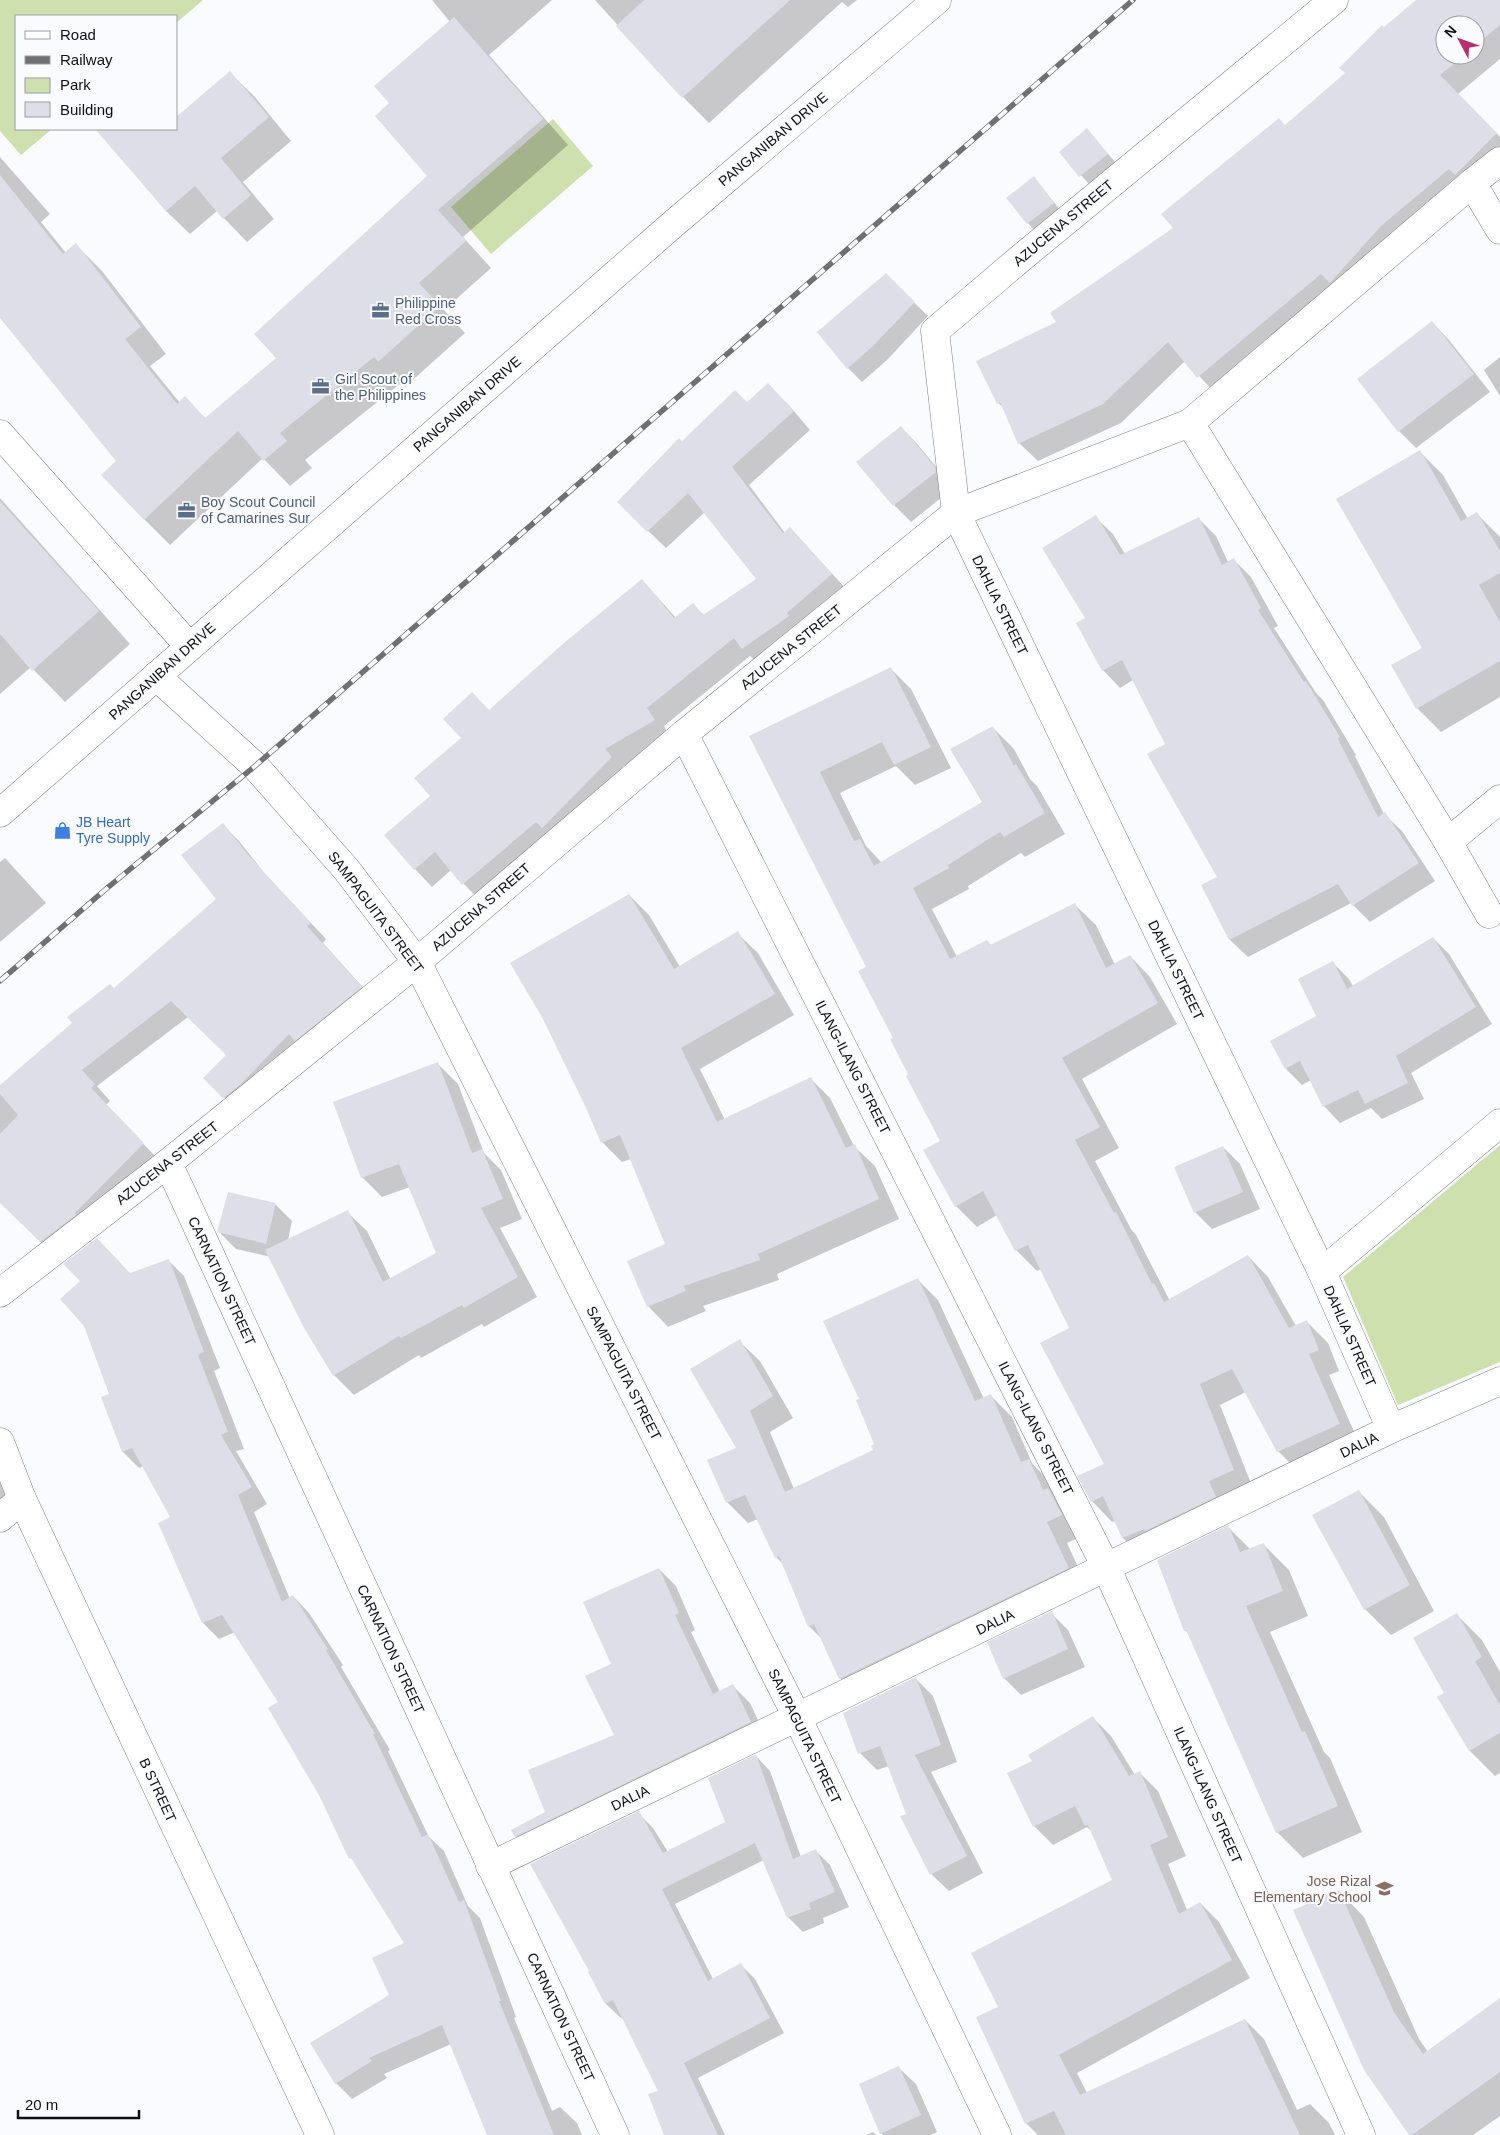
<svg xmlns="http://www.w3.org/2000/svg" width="1500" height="2135" font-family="Helvetica,sans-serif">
  <rect width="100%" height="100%" fill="#fafbfe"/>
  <g fill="#cde0ae">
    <path d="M0,0h203l-27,23v-7h-160v113h36l-31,26 -21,-24z"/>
    <path d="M553,119l40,47 -102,88 -40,-47z"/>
    <path d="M1500,1145v217l-102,43 -55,-128z"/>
  </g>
  <g fill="#0003" fill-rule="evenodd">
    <path d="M432,0h120l-63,55 79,90 -105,92 28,31 -47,42 21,23 -60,54 -4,-4 -96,77 7,8 -22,18 -27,-28 -93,87 -26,-26 -26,-58 -118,-145v-159l50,57 -9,8 25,31 10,-8 26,26 64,83 -16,12 30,37 5,-5 21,21 72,-60 150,-183 -37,-73 59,-81z"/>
    <path d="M595,0h262l-9,7 -6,-5 -133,121 -26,-26z"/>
    <path d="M1418,0h82v59l-42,35 42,43v30l-283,228 -32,-34 -64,62 -83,38 -19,-18 -15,-35 -6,-5 59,-81 118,-94 110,-102 62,-53 37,-44zM1445,25h30v30h-30z"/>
    <path d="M230,73l24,23 37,45 -48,41 31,37 -27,23 -30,-31 -27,23 -24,-23 -69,-82h48l8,9 11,-9h12z"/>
    <path d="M1087,130l29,33 -27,21 -29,-32z"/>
    <path d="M1034,178l28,34 -26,20 -8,-9z"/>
    <path d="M886,275l42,41 -41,44 -25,22 -14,-14z"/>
    <path d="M1432,322l17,18 41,52 -74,56 -17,-17z"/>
    <path d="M1500,357v39l-16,-26z"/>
    <path d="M786,402l24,28 -61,55 36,48 5,-5 59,64 -89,73 -10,-9 -86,70 7,12 -49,29 6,8 -147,127 -30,-32 -19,17 -17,-18 16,-73 32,-58 27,-26 152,-132 34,38 17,-13 12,11 52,-37 -52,-67 -39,36 -48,-46 64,-59 65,-39z"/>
    <path d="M901,427l17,18 34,41v3l-41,33 -17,-17z"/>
    <path d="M1420,452l23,23 25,44 9,-5 23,23v160l-59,35 -24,-24 -24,-42 30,-18z"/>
    <path d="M0,498l130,146 -65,58 -34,-35 -31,27z"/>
    <path d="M1095,517l18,17 12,20 74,-35 17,17 12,26 6,-2 17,17 27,49 -4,2 42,65 7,7 33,55 -1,1 29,58 18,17 33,50 -65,41 -19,-19 -103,54 -18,-17 -27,-54 16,-9 -52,-133 -34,-64 -13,8 -17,-18 -17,-51z"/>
    <path d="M891,669l20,20 40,79 -36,17 -19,-19 -56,27 26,53 16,17 102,-61 9,-74 21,21 16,30 7,7 28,48 -40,23 -4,-4 -53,33 1,3 -37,20 25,48 30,-16 5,5 83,-41 21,20 19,40 15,-9 20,21 27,47 -95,55 37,69 -24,13 36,68 5,6 34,66 78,-45 20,21 28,49 11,-4 21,21 11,28 -10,4 31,70 -61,27 -21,-21 -32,-59 -26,13 34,86 -111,67 -20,-20 -8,-17 -3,1 -20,-21 14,-36 -35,-137 -30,-59 -4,2 -21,-21 -19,-35 -20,12 -21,-21 -14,-65 -32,-66 -42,-108 -118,-231z"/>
    <path d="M223,825l16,16 26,33 61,65 -3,4 54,60 -137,110 -35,-35 23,-23 -40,-38 -91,69 13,15 -4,4 53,55 -102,98 -57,-56v-115l218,-188z"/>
    <path d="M5,858l41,45 -46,39v-80z"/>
    <path d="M629,895l20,20 31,52 57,-34 21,20 36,62 -94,54 25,51 85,-42 20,20 24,48 21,20 24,53 -122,55 2,6 -76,26 3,5 -38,16 -20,-21 19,-61 -36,-86 -9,3 -20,-20z"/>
    <path d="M1433,938l16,16 43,70 -81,49 13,26 -42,20 -11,-11 -31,15 -16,-17 -13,-26 -9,5 -16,-16 31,-53 16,-53 16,16 4,7z"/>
    <path d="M438,1064l20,20 26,69 17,17 21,49 -22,9 37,69 -53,30 -2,-3 -61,34 -2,-3 -65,40 -20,-20 -63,-118 -35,-8 -17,-17 56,-28 17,17 -4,19 59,-28 20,19 24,49 47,-26 -28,-67 -28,10 -20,-20z"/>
    <path d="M1223,1147l17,17 20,45 -48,20 -17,-17z"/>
    <path d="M168,1260l16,16 36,92 -6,3 30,78 -8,2 31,53 -13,8 36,87 3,-3 16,17 34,52 -2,2 49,83 -2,1 41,86 15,14 24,55 12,12 36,99 -2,1 38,93 8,-4 17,16 5,12h-93l-38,-91 -67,30 3,4 -35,21 -16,-16 54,-88 16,-51 -50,-81 -5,-5 -71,-156 -45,-70 -16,7 -16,-16 -31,-106 -28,-51 -5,2 -16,-16 -20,-54 7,-3 -25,-69 45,-52z"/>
    <path d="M917,1279l21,21 46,99 7,-3 21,21 20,46 17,18 33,55 -15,7 21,46 -227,110 -21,-21 -18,-39 -13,-13 -25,-61 -8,-8 -18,-38 -10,4 -21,-21 11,-54 1,-107 21,20 33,57 -23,14 24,57 81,-38 1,-6 -16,-45z"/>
    <path d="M0,1483l10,10 -10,9z"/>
    <path d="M1359,1492l25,25 50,94 -43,24 -26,-26z"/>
    <path d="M1228,1527l22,22 13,-5 26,26 19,46 -38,16 54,120 6,6 32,74 -59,26 -26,-26 -88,-198 -4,-4z"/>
    <path d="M659,1569l17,17 19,44 -4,2 29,60 13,-6 17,17 17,36 -235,114 -16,-17 31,-23 68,-77 -2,-71z"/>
    <path d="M1051,1613l17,17 17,37 -64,28 -17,-17z"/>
    <path d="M1457,1615l25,25 18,32v101l-5,3 -25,-25 -31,-54 7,-4z"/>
    <path d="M915,1678l18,18 24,66 -26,10 52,101 -34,18 -18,-17 -42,-108 -12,4 -17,-17z"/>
    <path d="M1092,1717l19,19 24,39 5,-2 18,18 28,65 -18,8 19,46 13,-7 19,19 31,56 -173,95 10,20 158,-73 19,19 33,71 13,-6 19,19 6,12h-297l-12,-12 -26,-116 114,-126 -22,-49 -5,-5 -34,18 -19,-19v-64z"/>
    <path d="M756,1756l14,15 31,86 15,-6 14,14 19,42 -26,11 1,5 -21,9 -15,-15 -24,-57 -89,44 38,75 28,-14 14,14 29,54 -86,45 27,57h-60l-6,-44 -36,-74 -2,1 -15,-14 -16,-31 48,-160 15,15 15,24 58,-29z"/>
    <path d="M1339,1891l25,26 55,122 9,13 72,-51v115l-27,19h-62z"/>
    <path d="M898,2067l18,17 21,48 -6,3h-48l-2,-2z"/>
    <path d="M873,2132l3,3h-10z"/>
  </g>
  <g fill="#dddee7">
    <path d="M644,0h146l-108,98 -66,-72z"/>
    <path d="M1416,0h84v25l-25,21v-21h-30v30h20l-25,20 57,58 -42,42 -6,-6 -68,57 -51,57 -9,-9 -124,104 -29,-36 -65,62 -85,40 -18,-42 -3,2 -21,-43 80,-39 -6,-9 123,-85 -12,-14 118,-96 6,7 60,-52 -6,-5 43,-43 2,2z"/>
    <path d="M454,17l89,102 -105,91 28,31 -47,42 21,23 -62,56 -4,-5 -94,76 7,8 -24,20 -25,-30 -94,89 -43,-45 15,-14 -116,-143v-143l63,79 13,-11 65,84 -16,12 52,65 8,-8 20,22 71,-60 -22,-24 173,-158 -52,-60 14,-13 -15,-17z"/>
    <path d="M230,71l39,46 -48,41 30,37 -28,24 -28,-33 -29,25 -71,-82h81v-12z"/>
    <path d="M1087,128l21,26 -29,23 -20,-25z"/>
    <path d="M1034,176l20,27 -27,21 -21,-26z"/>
    <path d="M886,273l29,29 -42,44 -26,23 -30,-37z"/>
    <path d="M1432,321l42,53 -76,58 -41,-53z"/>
    <path d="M768,383l26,28 -62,56 51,66 7,-6 42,47 -45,39 2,3 -47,33 -8,-11 -87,70 8,12 -50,29 7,8 -70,71 -6,-6 -74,63 -27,-33 -21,18 -30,-35 46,-39 -16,-18 47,-40 -18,-19 29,-27 17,18 76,-68 77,-63 32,39 19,-15 10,12 53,-36 -68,-86 -41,39 -30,-30 62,-64 3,3 53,-51 12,12z"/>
    <path d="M901,426l34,41 1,5 -43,34 -37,-44z"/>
    <path d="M1420,450l41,71 16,-9 23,39v22l-21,12 21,37v39l-84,48 -25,-44 31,-17 -86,-149z"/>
    <path d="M0,501l99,110 -67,60 -32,-37z"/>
    <path d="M1096,515l24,40 79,-38 23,48 12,-7 27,50 -3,2 46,72 2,-1 34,56 -2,2 40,78 7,-5 34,51 -67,43 -14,-22 -109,56 -28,-55 16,-8 -70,-123 18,-10 -43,-84 -20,11 -26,-48 9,-5 -43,-70z"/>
    <path d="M891,667l40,80 -37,18 -12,-23 -62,30 34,69 6,-2 14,27 108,-64 -32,-53 43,-23 21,40 2,-2 29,49 -41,24 -4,-5 -52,33 1,3 -36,20 37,71 37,-19 3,5 85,-42 31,65 24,-13 28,48 -96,55 38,69 -25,13 39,73 2,-1 36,72 2,-1 10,19 84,-47 41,73 18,-8 12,30 -10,4 31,70 -63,28 -45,-83 -32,15 34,86 -25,11 7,16 -71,34 -1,-2 -22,9 -19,-42 -12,6 -14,-26 27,-12 -64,-121 29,-15 -41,-83 -13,6 -32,-60 -28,16 -32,-57 17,-9 -34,-65 2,-2 -18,-35 3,-1 -35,-67 8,-4 -117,-231z"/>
    <path d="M223,823l26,33 62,67 -4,3 55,61 -67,54 -6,-7 -48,50 -18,14 -20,-20 23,-23 -55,-54 -89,69 13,14 -4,4 53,55 -69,70 1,2 -36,27 -40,-39v-69l18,-19 -18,-21v-9l72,-62 -5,-6 43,-33 4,4 102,-89 -35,-44z"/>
    <path d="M629,894l45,75 64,-38 37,63 -94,54 36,74 94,-45 35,71 9,-4 24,55 -121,55 2,6 -76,26 2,5 -39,16 -20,-46 38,-17 -45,-109 -19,8 -15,-35 -43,-89 -33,-56z"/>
    <path d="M1433,937l43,70 -80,49 12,27 -43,21 -7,-14 -35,17 -23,-46 -15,8 -15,-28 46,-25 -18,-37 35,-18 14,28z"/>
    <path d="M438,1062l34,91 10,-4 21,50 -22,9 37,69 -54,31 -2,-3 -61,33 -2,-2 -66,40 -30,-50 -38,-76 83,-40 35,72 53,-29 -37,-89 -38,14 -28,-76z"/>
    <path d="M1223,1146l20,46 -49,21 -20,-46z"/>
    <path d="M228,1192l48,11 -10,41 -49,-12z"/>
    <path d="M97,1238l33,35 39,-14 35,93 -6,3 30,77 -7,3 31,52 -14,8 44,107 11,-7 35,54 -2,1 49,84h-2l49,103 6,-3 31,68 5,-2 37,101h-2l55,134h-67l-45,-110 -73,33 3,3 -37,23 -25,-41 79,-48 -17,-37 32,-15 -53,-85 -2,1 -29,-62 -52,-89 10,-6 -56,-87 -20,8 -44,-100 12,-6 -38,-69 -10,4 -21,-55 8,-3 -25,-68 -24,-27 20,-18 -17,-17z"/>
    <path d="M918,1278l57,123 16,-7 30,68 8,-3 14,31 5,-2 14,27 -15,7 22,46 -230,111 -25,-55 -6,3 -29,-71 -4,2 -30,-63 -19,8 -19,-43 29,-12 -46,-79 50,-30 33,57 -23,15 35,81 88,-42 -2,-4 3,-2 -18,-44 3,-1 -36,-78z"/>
    <path d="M1359,1490l51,95 -46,25 -52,-95z"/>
    <path d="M1228,1525l12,27 24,-9 19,48 -37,15 56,126 3,-1 33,75 -62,27 -90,-203 -2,1 -27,-71z"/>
    <path d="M659,1568l20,45 -4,2 38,79 20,-10 18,38 -236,115 -4,-7 34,-18 -17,-42 86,-35 -29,-59 26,-12 -28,-62z"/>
    <path d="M1052,1611l16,38 -65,30 -16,-37z"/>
    <path d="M1457,1613l25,44 -7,4 25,44v28l-31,18 -32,-54 7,-4 -31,-55z"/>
    <path d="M916,1677l25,68 -26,10 52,101 -37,19 -30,-59 6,-2 -26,-68 -22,8 -15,-41z"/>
    <path d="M1093,1716l36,60 11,-5 28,66 -18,8 29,69 21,-12 32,58 -173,95 21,40 165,-76 55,116h-234l-12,-24 -29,13 -49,-107 22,-10 -27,-54 141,-73 -24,-55 -3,1 -10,-20 -42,21 -26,-54 25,-12 -4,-6z"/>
    <path d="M756,1754l37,105 23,-10 19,43 -26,11 2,6 -24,9 -32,-75 -93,46 46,92 33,-18 29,55 -86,45 34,72h-54l-16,-41 10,-3 -45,-91 -8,4 -17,-32 1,-1 -59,-107 109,-53 24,42 62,-31 -17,-44z"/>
    <path d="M1339,1890l55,122 29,42 77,-56v74l-88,63h-3l-45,-65 -71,-160z"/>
    <path d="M899,2066l22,49 -41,19 -21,-50z"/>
  </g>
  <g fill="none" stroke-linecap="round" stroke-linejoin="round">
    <defs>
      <g id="minor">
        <path d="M1334,0l-313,258 -86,73 21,182 366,759 69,157"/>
        <path d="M1472,183l28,47"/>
        <path d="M1190,423l258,419 41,72"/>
        <path d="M0,434l189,212"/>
        <path d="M156,676l99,90 91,103 71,93 380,755 200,418"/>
        <path d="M684,734l423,835 254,566"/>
        <path d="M1448,842l52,-43"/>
        <path d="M168,1163l447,972"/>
        <path d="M1322,1272l178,-149"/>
        <path d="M0,1293l168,-130 249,-201 267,-228 272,-221 234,-90 282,-240 28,-22"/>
        <path d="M0,1442l22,57 298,636"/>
        <path d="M0,1518l22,-19"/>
        <path d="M490,1866l901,-437 109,-48"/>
      </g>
      <path id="major" d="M0,813l672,-588 265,-225"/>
    </defs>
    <use href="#minor" stroke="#82838b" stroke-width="29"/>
    <use href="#major" stroke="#82838b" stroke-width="29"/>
    <use href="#minor" stroke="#fff" stroke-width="28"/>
    <use href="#major" stroke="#fff" stroke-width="28"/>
    <defs>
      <path id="rail" d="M0,981l106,-92 149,-123 878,-766"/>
    </defs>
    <use href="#rail" stroke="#707073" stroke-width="5.5"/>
    <use href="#rail" stroke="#fafbfe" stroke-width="4" stroke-dasharray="11" stroke-linecap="butt"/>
  </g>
  <defs>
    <symbol id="office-bare" viewBox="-9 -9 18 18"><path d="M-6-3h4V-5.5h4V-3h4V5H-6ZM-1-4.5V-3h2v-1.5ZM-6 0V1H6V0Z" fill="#5c6f8a" stroke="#fafbfe" stroke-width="2.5" paint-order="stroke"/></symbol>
    <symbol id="shop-bare" viewBox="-9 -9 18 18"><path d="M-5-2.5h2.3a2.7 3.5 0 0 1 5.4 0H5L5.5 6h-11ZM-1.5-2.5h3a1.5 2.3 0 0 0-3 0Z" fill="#3f7fe0" stroke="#fafbfe" stroke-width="2.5" paint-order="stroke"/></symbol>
    <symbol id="school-bare" viewBox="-9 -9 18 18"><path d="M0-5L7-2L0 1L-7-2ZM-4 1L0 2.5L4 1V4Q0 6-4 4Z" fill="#8d6e63" stroke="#fafbfe" stroke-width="2.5" paint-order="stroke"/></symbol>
  </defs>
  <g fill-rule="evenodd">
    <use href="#office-bare" x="368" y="298" width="25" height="25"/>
    <use href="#office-bare" x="308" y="374" width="25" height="25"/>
    <use href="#office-bare" x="174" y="498" width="25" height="25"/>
    <use href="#shop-bare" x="50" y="818" width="25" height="25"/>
    <use href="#school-bare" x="1372" y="1876" width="25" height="25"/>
  </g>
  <g text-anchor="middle" stroke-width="4" stroke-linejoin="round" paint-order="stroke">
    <g font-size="14" fill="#0f0f12" stroke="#fafbfe">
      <text transform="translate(773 139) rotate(-40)" y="5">PANGANIBAN DRIVE</text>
      <text transform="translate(1063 223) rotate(-40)" y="5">AZUCENA STREET</text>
      <text transform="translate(467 404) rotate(-41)" y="5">PANGANIBAN DRIVE</text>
      <text transform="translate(1000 605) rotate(64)" y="5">DAHLIA STREET</text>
      <text transform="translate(791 647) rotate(-39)" y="5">AZUCENA STREET</text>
      <text transform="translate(162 671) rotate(-42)" y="5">PANGANIBAN DRIVE</text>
      <text transform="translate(481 907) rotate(-41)" y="5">AZUCENA STREET</text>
      <text transform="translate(376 912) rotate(53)" y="5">SAMPAGUITA STREET</text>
      <text transform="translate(1176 970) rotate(64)" y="5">DAHLIA STREET</text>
      <text transform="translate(853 1067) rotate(63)" y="5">ILANG-ILANG STREET</text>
      <text transform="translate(167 1163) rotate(-38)" y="5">AZUCENA STREET</text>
      <text transform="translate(222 1281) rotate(65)" y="5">CARNATION STREET</text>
      <text transform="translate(1350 1336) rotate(66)" y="5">DAHLIA STREET</text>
      <text transform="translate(624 1373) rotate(63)" y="5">SAMPAGUITA STREET</text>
      <text transform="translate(1036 1428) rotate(63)" y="5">ILANG-ILANG STREET</text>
      <text transform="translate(1359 1445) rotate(-26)" y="5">DALIA</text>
      <text transform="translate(995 1622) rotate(-26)" y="5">DALIA</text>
      <text transform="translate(391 1649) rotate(65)" y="5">CARNATION STREET</text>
      <text transform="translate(805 1736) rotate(64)" y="5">SAMPAGUITA STREET</text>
      <text transform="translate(158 1790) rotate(65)" y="5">B STREET</text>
      <text transform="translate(1208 1795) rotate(66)" y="5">ILANG-ILANG STREET</text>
      <text transform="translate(630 1798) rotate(-26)" y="5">DALIA</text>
      <text transform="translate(561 2017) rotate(65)" y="5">CARNATION STREET</text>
    </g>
    <g font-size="14" fill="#4e5e75" stroke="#fafbfe" text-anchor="start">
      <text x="395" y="308">Philippine<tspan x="395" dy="16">Red Cross</tspan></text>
      <text x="335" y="384">Girl Scout of<tspan x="335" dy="16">the Philippines</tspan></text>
      <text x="201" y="507">Boy Scout Council<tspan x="201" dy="16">of Camarines Sur</tspan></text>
    </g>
    <g font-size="14" fill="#366cbe" stroke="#fafbfe" text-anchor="start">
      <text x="76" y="827">JB Heart<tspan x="76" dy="16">Tyre Supply</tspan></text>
    </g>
    <g font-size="14" fill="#785e54" stroke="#fafbfe" text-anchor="end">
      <text x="1371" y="1886">Jose Rizal<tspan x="1371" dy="16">Elementary School</tspan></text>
    </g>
  </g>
  <rect x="15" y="15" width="162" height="115" fill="#fafbfe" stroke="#9c9da0"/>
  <rect x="25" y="31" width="25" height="8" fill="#ffffff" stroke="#9c9da0"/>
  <text x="60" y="40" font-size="15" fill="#0f0f12">Road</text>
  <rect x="25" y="56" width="25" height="8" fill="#707073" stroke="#9c9da0"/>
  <text x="60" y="65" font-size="15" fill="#0f0f12">Railway</text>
  <rect x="25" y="78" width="25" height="15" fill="#cde0ae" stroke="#9c9da0"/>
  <text x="60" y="90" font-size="15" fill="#0f0f12">Park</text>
  <rect x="25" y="102" width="25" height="15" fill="#dddee7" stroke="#9c9da0"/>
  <text x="60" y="115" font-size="15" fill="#0f0f12">Building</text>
  <g transform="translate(1460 40) rotate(311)"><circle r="24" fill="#fafbfe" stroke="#9c9da0"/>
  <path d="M0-4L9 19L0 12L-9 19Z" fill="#b8306f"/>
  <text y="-8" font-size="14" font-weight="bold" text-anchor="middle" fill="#0f0f12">N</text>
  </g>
  <path d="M18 2110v8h121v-8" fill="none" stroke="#0f0f12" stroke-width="2.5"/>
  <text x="25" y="2110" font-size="15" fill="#0f0f12" stroke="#fafbfe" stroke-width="4" paint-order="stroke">20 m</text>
</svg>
